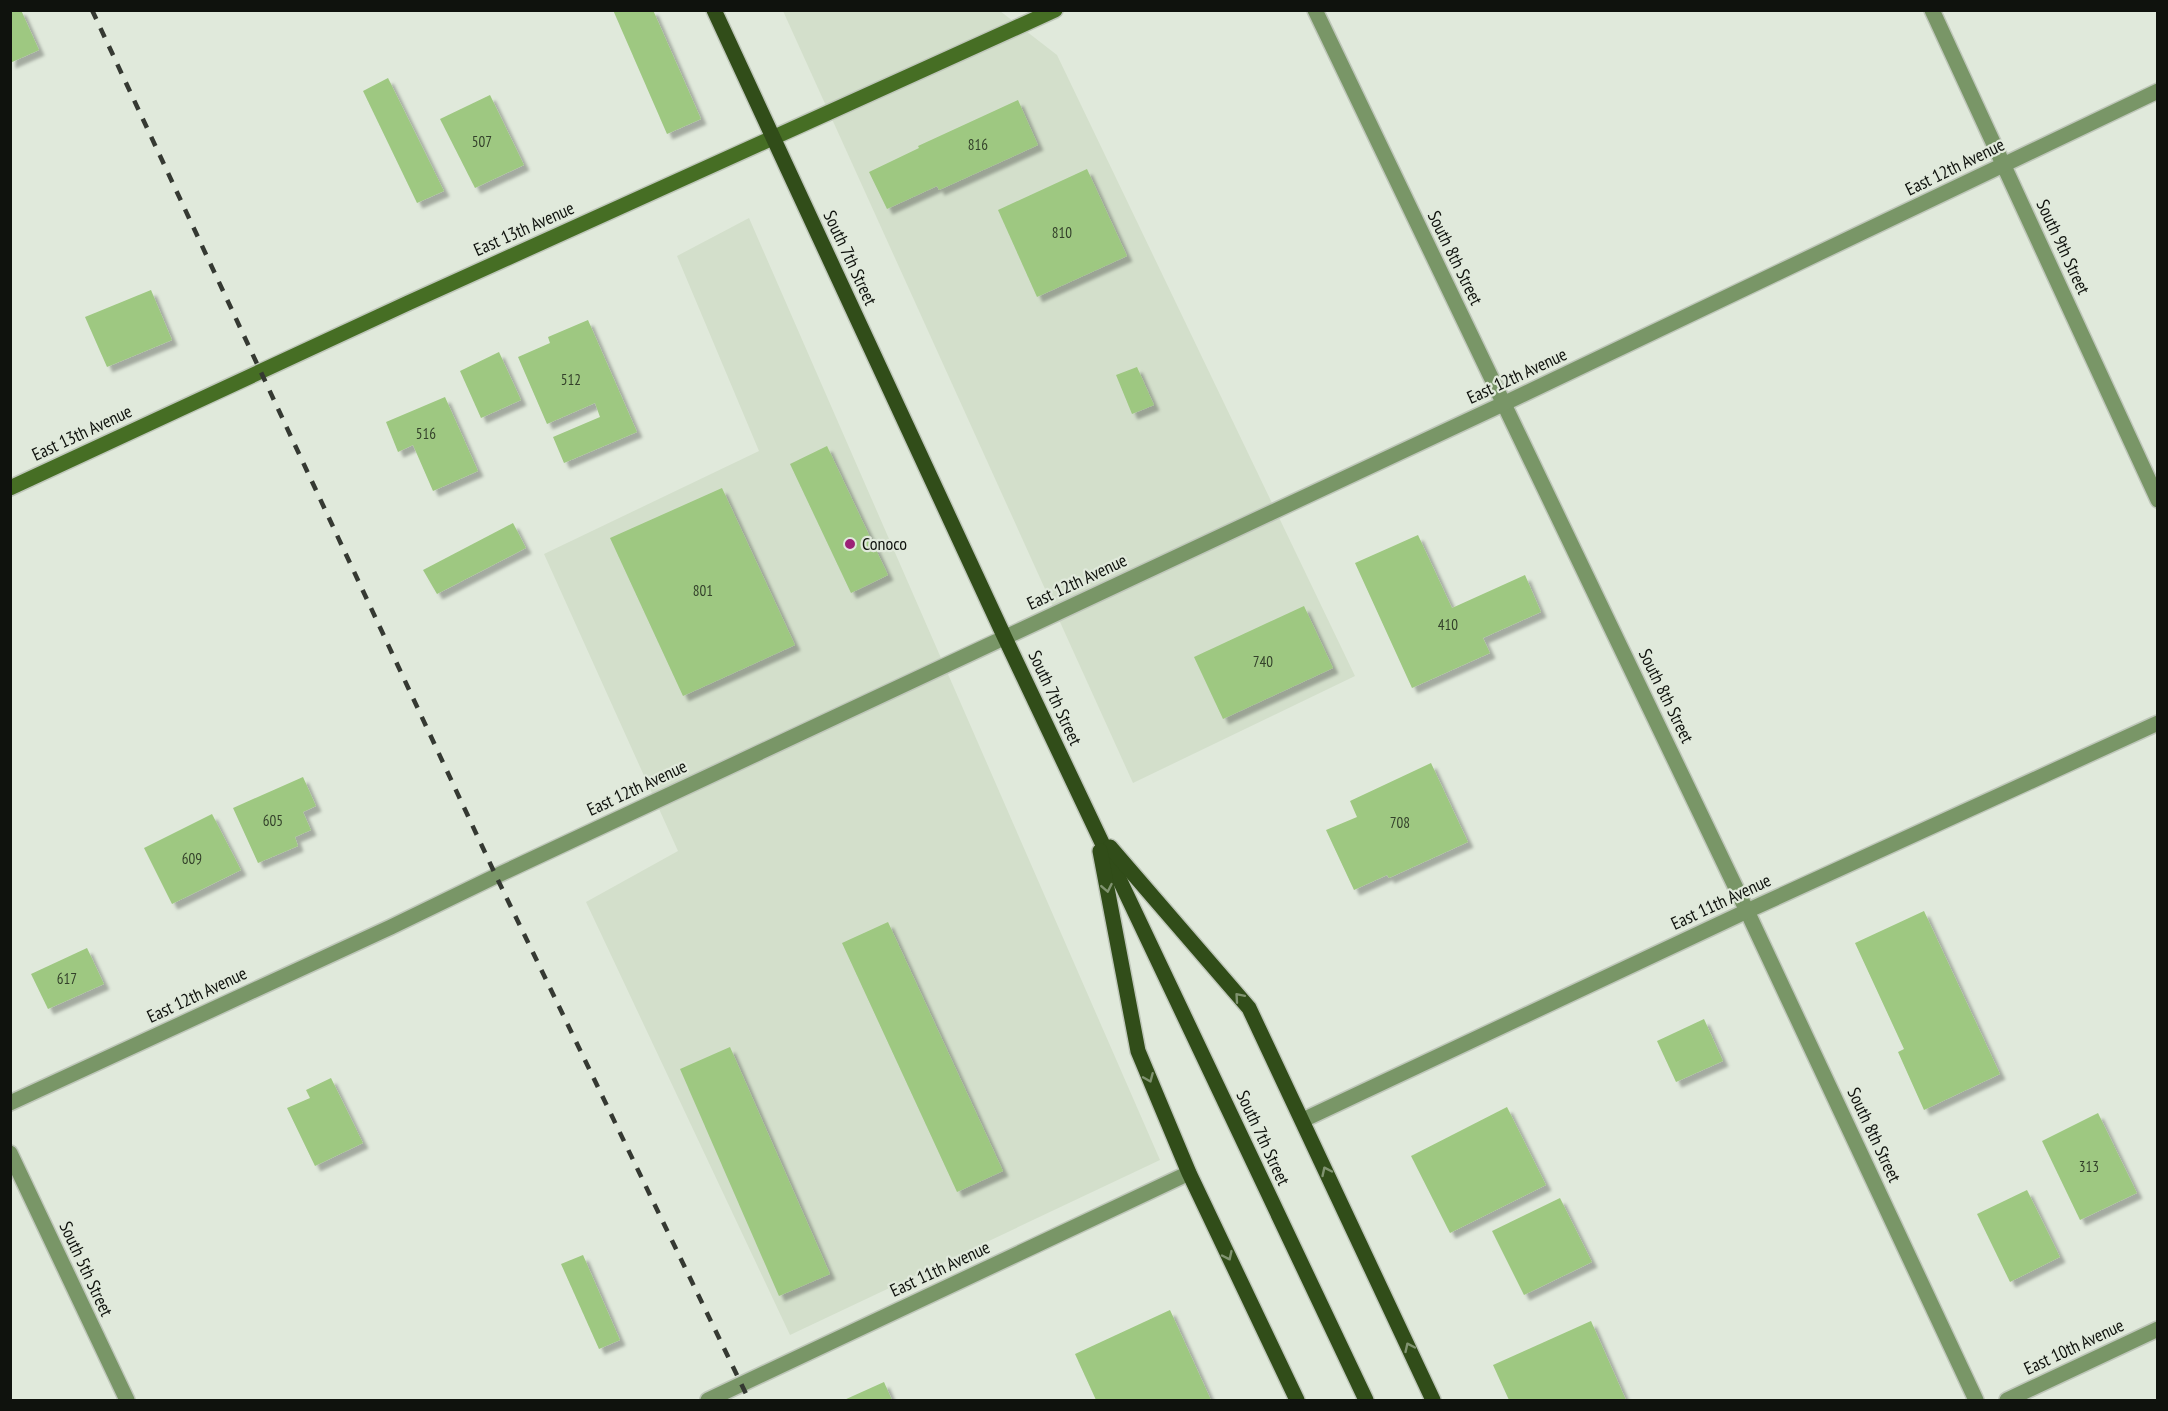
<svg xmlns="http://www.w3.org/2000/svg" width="2168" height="1411" font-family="'PT Sans Narrow',sans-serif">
  <defs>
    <filter id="shadow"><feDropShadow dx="5.5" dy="5.5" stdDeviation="1.5" flood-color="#0004"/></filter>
  </defs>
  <rect width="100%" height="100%" fill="#e0e9db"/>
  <g fill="#d3dfcb">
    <path d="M783,11h217l57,44 298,621 -222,107z"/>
    <path d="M749,218l411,942 -370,175 -204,-433 92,-51 -134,-297 215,-103 -82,-195z"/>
  </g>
  <g fill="#9ec881" filter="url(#shadow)">
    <path d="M10,10h11l18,40 -29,13z"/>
    <path d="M613,10h40l48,109 -34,15z"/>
    <path d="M388,78l56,113 -27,12 -54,-112z"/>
    <path d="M490,95l34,70 -49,23 -35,-69z"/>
    <path d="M1018,100l20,45 -99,45 -2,-4 -50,23 -18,-37 50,-24 -1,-2z"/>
    <path d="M1087,169l40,87 -90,41 -39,-87z"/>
    <path d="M151,290l21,50 -65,27 -22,-50z"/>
    <path d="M588,320l49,112 -73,31 -11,-26 47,-20 -5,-14 -48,21 -29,-67 32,-14 -2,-6z"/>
    <path d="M499,352l22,48 -40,18 -21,-47z"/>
    <path d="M1137,367l17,38 -22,9 -16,-39z"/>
    <path d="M445,397l33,74 -45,20 -20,-46 -15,7 -12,-30z"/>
    <path d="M827,446l61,129 -37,18 -61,-129z"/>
    <path d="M722,488l73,157 -112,51 -73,-158z"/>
    <path d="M513,523l13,25 -89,46 -14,-24z"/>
    <path d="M1418,535l34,73 73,-33 16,37 -58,26 7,15 -78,35 -57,-125z"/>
    <path d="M1304,606l29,62 -110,51 -29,-62z"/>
    <path d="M1431,763l37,79 -79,36 -2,-3 -33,15 -28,-60 31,-13 -7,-16z"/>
    <path d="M303,777l13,29 -13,6 8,18 -16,7 3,9 -40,17 -25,-55z"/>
    <path d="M212,814l29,56 -69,34 -28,-56z"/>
    <path d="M1924,911l76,163 -76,36 -26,-58 6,-3 -49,-106z"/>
    <path d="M888,922l115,249 -46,21 -115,-249z"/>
    <path d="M87,948l17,36 -56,25 -17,-35z"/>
    <path d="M1704,1019l19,42 -47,21 -19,-41z"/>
    <path d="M730,1047l100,227 -51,22 -99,-227z"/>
    <path d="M331,1078l32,65 -48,23 -28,-58 23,-10 -4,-8z"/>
    <path d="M1507,1107l39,78 -96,48 -39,-77z"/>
    <path d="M2098,1113l39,80 -57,27 -38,-79z"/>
    <path d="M2027,1190l33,67 -50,25 -33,-68z"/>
    <path d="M1560,1198l32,64 -68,33 -32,-64z"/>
    <path d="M583,1255l37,85 -21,9 -38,-85z"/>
    <path d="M1170,1310l41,90h-115l-21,-46z"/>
    <path d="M1591,1321l35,79h-117l-16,-35z"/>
    <path d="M884,1382l8,18h-48z"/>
  </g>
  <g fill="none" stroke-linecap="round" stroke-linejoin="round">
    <defs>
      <g id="street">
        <path d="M1315,10l432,901 229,489"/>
        <path d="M1932,10l226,490"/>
        <path d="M10,1103l381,-176 105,-51 1007,-472 655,-313"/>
        <path d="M1303,1120l444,-209 411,-188"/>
        <path d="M10,1153l117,247"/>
        <path d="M708,1400l481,-227"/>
        <path d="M2007,1400l151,-71"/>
      </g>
      <path id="secondary" d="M10,488l398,-185 647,-293"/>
      <g id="primary">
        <path d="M714,10l291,628 361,762"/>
        <path d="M1110,847l139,161 184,392"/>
        <path d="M1100,851l38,200 51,122 108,227"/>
      </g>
    </defs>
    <use href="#street" stroke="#bfc7ba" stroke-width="18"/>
    <use href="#secondary" stroke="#bfc7ba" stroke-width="18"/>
    <use href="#primary" stroke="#bfc7ba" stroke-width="18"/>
    <use href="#street" stroke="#799667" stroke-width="15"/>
    <use href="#secondary" stroke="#466e24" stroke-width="15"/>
    <use href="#primary" stroke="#314d19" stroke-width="15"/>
    <path stroke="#353932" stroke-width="4.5" stroke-dasharray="10 10" stroke-linecap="butt" d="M92,10l404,866 253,524"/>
  </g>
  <defs><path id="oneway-chevron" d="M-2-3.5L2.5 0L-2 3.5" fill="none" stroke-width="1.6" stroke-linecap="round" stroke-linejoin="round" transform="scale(1.5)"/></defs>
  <g stroke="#809370">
    <use href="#oneway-chevron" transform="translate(1107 888) rotate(79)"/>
    <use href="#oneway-chevron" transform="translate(1239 997) rotate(-131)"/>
    <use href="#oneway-chevron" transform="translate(1149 1078) rotate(67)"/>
    <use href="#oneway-chevron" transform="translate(1326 1171) rotate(-115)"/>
    <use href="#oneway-chevron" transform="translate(1228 1256) rotate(65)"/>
    <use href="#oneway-chevron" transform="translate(1409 1347) rotate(-115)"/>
  </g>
  <circle fill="#9c2177" stroke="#e0e9db" stroke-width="2" cx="850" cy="544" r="6"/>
  <g text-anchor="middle" stroke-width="4.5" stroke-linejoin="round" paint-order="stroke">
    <g font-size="15" fill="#33402a">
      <text x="482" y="147">507</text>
      <text x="978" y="150">816</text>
      <text x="1062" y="238">810</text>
      <text x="571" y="385">512</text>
      <text x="426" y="439">516</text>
      <text x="703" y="596">801</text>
      <text x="1448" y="630">410</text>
      <text x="1263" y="667">740</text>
      <text x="273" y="826">605</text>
      <text x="1400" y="828">708</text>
      <text x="192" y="864">609</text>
      <text x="67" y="984">617</text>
      <text x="2089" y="1172">313</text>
    </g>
    <g font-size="18" fill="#0f120d" stroke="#e0e9db">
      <text transform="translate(1955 167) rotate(-26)" y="6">East 12th Avenue</text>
      <text transform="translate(524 229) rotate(-24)" y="6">East 13th Avenue</text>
      <text transform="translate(2063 247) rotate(65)" y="6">South 9th Street</text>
      <text transform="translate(850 258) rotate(65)" y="6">South 7th Street</text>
      <text transform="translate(1455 258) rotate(64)" y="6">South 8th Street</text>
      <text transform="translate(1517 376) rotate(-25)" y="6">East 12th Avenue</text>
      <text transform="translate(82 433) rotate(-25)" y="6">East 13th Avenue</text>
      <text transform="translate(1077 582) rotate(-25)" y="6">East 12th Avenue</text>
      <text transform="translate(1666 696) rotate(64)" y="6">South 8th Street</text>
      <text transform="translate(1055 698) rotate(65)" y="6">South 7th Street</text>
      <text transform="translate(637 788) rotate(-25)" y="6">East 12th Avenue</text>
      <text transform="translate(1721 902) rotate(-25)" y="6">East 11th Avenue</text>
      <text transform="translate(197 995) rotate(-25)" y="6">East 12th Avenue</text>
      <text transform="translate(1874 1135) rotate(65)" y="6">South 8th Street</text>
      <text transform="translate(1263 1138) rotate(65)" y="6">South 7th Street</text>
      <text transform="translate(86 1269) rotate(65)" y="6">South 5th Street</text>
      <text transform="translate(940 1269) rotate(-25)" y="6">East 11th Avenue</text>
      <text transform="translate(2074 1347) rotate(-25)" y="6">East 10th Avenue</text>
    </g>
    <g font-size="18" fill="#0f120d" stroke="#e0e9db" text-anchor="start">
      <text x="862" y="550">Conoco</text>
    </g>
  </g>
  <rect width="2168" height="1411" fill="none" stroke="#0f120d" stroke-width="24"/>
</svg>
